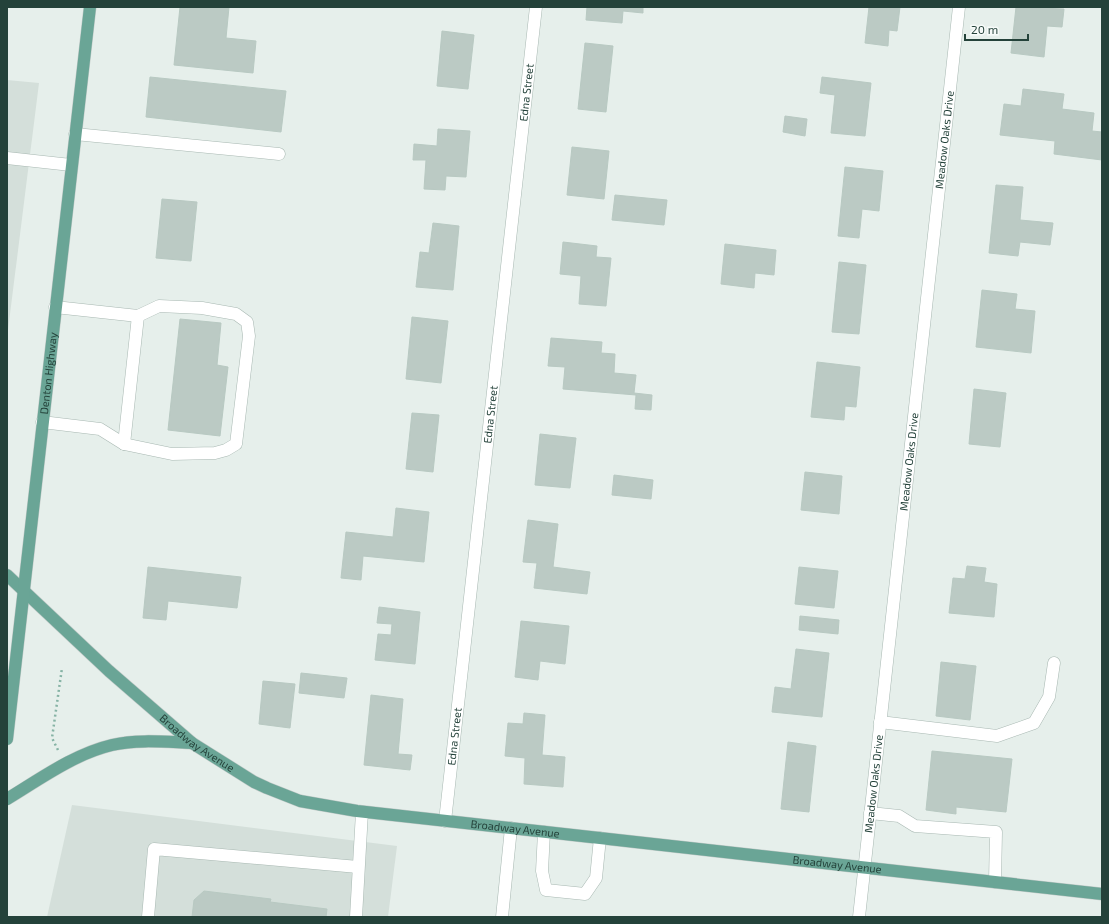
<svg xmlns="http://www.w3.org/2000/svg" width="1109" height="924" font-family="'Exo 2',sans-serif">
  <rect width="100%" height="100%" fill="#e6efeb"/>
  <g fill="#d4dfda">
    <path d="M7,80l32,3 -32,255z"/>
    <path d="M72,805l325,41 -9,71h-341z"/>
  </g>
  <g fill="#bbcac4" stroke="#b8c9c2">
    <path d="M180,7h49l-3,31 30,3 -3,32 -79,-8z"/>
    <path d="M587,7h56v6l-20,-2 -1,12 -36,-3z"/>
    <path d="M869,7h31l-3,24 -8,-1 -1,16 -23,-3z"/>
    <path d="M1016,7l48,2 -2,18 -15,-1 -3,31 -33,-4z"/>
    <path d="M442,31l32,4 -6,54 -31,-3z"/>
    <path d="M585,43l28,3 -7,66 -28,-3z"/>
    <path d="M150,77l136,14 -5,41 -135,-15z"/>
    <path d="M822,77l49,6 -6,53 -34,-3 4,-38 -15,-2z"/>
    <path d="M1023,89l41,5 -2,15 32,4 -2,18 10,1v28l-48,-6 1,-13 -55,-6 4,-31 17,2z"/>
    <path d="M785,116l22,3 -2,17 -22,-4z"/>
    <path d="M438,129l32,2 -4,46 -20,-1 -1,14 -21,-1 2,-29h-13l1,-16 23,2z"/>
    <path d="M572,147l37,4 -5,48 -37,-4z"/>
    <path d="M845,167l38,4 -4,40 -17,-2 -3,29 -21,-2z"/>
    <path d="M996,185l27,2 -3,33 33,3 -3,22 -30,-3 -2,14 -29,-3z"/>
    <path d="M615,195l52,5 -3,25 -52,-5z"/>
    <path d="M162,199l35,3 -6,59 -35,-3z"/>
    <path d="M433,223l26,3 -6,64 -37,-3 4,-35 9,1z"/>
    <path d="M563,242l34,4 -1,11 15,1 -5,48 -27,-2 2,-28 -21,-2z"/>
    <path d="M725,244l51,6 -2,25 -19,-2 -1,15 -33,-4z"/>
    <path d="M839,262l27,3 -7,69 -27,-2z"/>
    <path d="M982,290l35,4 -2,15 20,2 -4,42 -55,-6z"/>
    <path d="M412,317l36,4 -7,62 -35,-4z"/>
    <path d="M180,319l41,4 -4,42 11,2 -8,69 -52,-6z"/>
    <path d="M551,338l51,4 -1,11 14,1 -1,19 22,2 -2,18 18,2 -1,15 -16,-1 1,-14 -73,-6 2,-22 -17,-1z"/>
    <path d="M817,362l43,5 -4,40 -11,-1 -1,14 -33,-3z"/>
    <path d="M974,389l32,4 -6,54 -31,-3z"/>
    <path d="M412,413l27,2 -6,57 -27,-3z"/>
    <path d="M540,434l36,4 -6,50 -35,-3z"/>
    <path d="M805,472l37,4 -3,38 -38,-4z"/>
    <path d="M614,475l39,5 -2,19 -39,-4z"/>
    <path d="M396,508l33,4 -5,50 -61,-6 -2,24 -20,-2 5,-46 47,5z"/>
    <path d="M528,520l30,4 -5,43 37,5 -3,22 -53,-6 3,-25 -14,-1z"/>
    <path d="M967,566l19,2 -2,14 13,2 -3,33 -45,-4 4,-35 12,1z"/>
    <path d="M148,567l93,10 -4,31 -69,-7 -2,19 -23,-2z"/>
    <path d="M799,567l39,4 -4,37 -39,-4z"/>
    <path d="M379,607l41,5 -5,52 -40,-4 3,-26 13,1 1,-11 -15,-1z"/>
    <path d="M800,616l39,4 -1,14 -39,-4z"/>
    <path d="M521,621l48,5 -4,38 -25,-3 -2,19 -23,-3z"/>
    <path d="M796,649l33,4 -7,64 -50,-5 3,-25 16,2z"/>
    <path d="M941,662l35,4 -6,54 -34,-4z"/>
    <path d="M301,673l46,5 -3,20 -45,-5z"/>
    <path d="M263,681l32,3 -5,44 -31,-4z"/>
    <path d="M371,695l32,4 -5,55 14,1 -2,15 -46,-5z"/>
    <path d="M524,713l21,2 -3,40 23,2 -2,30 -39,-3 1,-26 -20,-2 3,-33 15,1z"/>
    <path d="M788,742l28,4 -7,66 -28,-3z"/>
    <path d="M932,751l80,8 -6,53 -50,-5v7l-30,-4z"/>
    <path d="M204,891l67,8 -1,3 57,7 -1,8h-134l2,-17z"/>
  </g>
  <g fill="none" stroke-linecap="round" stroke-linejoin="round">
    <defs>
      <g id="minor">
        <path d="M75,134l204,20"/>
        <path d="M7,158l64,7"/>
        <path d="M42,422l58,7 24,15 48,10 43,-1 11,-3 10,-6 13,-108 -2,-14 -11,-8 -34,-6 -43,-2 -21,10 -83,-9"/>
        <path d="M124,444l14,-128"/>
        <path d="M880,722l117,14 37,-13 15,-26 5,-34"/>
        <path d="M870,813l29,3 16,10 81,6 -1,50"/>
        <path id="s1" d="M445,821l91,-814"/>
        <path d="M544,832l-2,39 4,19 39,4 11,-16 4,-40"/>
        <path d="M148,917l6,-68 204,18"/>
        <path d="M356,917l6,-105"/>
        <path d="M502,917l9,-89"/>
        <path id="s2" d="M859,917l100,-910"/>
      </g>
      <g id="major">
        <path id="s3" d="M7,575l102,96 83,72 62,39 13,6 33,13 57,10 745,83"/>
        <path id="s4" d="M7,739l83,-732"/>
        <path d="M7,799c33,-20 67,-45 105,-54 26,-6 54,-3 80,-2"/>
      </g>
    </defs>
    <use href="#minor" stroke="#a8b8b2" stroke-width="13"/>
    <use href="#major" stroke="#c2cac8" stroke-width="13"/>
    <path stroke="#86b3a5" stroke-width="2.5" stroke-dasharray="2 3" stroke-linecap="butt" d="M58,750l-6,-12 10,-70"/>
    <use href="#minor" stroke="#fff" stroke-width="12"/>
    <use href="#major" stroke="#6aa596" stroke-width="12"/>
  </g>
  <g text-anchor="middle" stroke-width="4" stroke-linejoin="round" paint-order="stroke">
    <g font-size="11" fill="#24423a" stroke="#f7fbf9">
      <text dy="4" stroke="none"><textPath href="#s1" startOffset="733">Edna Street</textPath></text>
      <text dy="4" stroke="none"><textPath href="#s2" startOffset="782">Meadow Oaks Drive</textPath></text>
      <text dy="4" stroke="none"><textPath href="#s4" startOffset="368">Denton Highway</textPath></text>
      <text dy="4" stroke="none"><textPath href="#s1" startOffset="409">Edna Street</textPath></text>
      <text dy="4" stroke="none"><textPath href="#s2" startOffset="458">Meadow Oaks Drive</textPath></text>
      <text dy="4" stroke="none"><textPath href="#s1" startOffset="85">Edna Street</textPath></text>
      <text dy="4" stroke="none"><textPath href="#s3" startOffset="254">Broadway Avenue</textPath></text>
      <text dy="4" stroke="none"><textPath href="#s2" startOffset="134">Meadow Oaks Drive</textPath></text>
      <text dy="4" stroke="none"><textPath href="#s3" startOffset="590">Broadway Avenue</textPath></text>
      <text dy="4" stroke="none"><textPath href="#s3" startOffset="914">Broadway Avenue</textPath></text>
    </g>
  </g>
  <rect width="1109" height="924" fill="none" stroke="#24423a" stroke-width="16"/>
  <path d="M965 34v6h63v-6" fill="none" stroke="#24423a" stroke-width="2"/>
  <text x="971" y="34" font-size="12" fill="#24423a" stroke="#f7fbf9" stroke-width="3" paint-order="stroke">20 m</text>
</svg>
